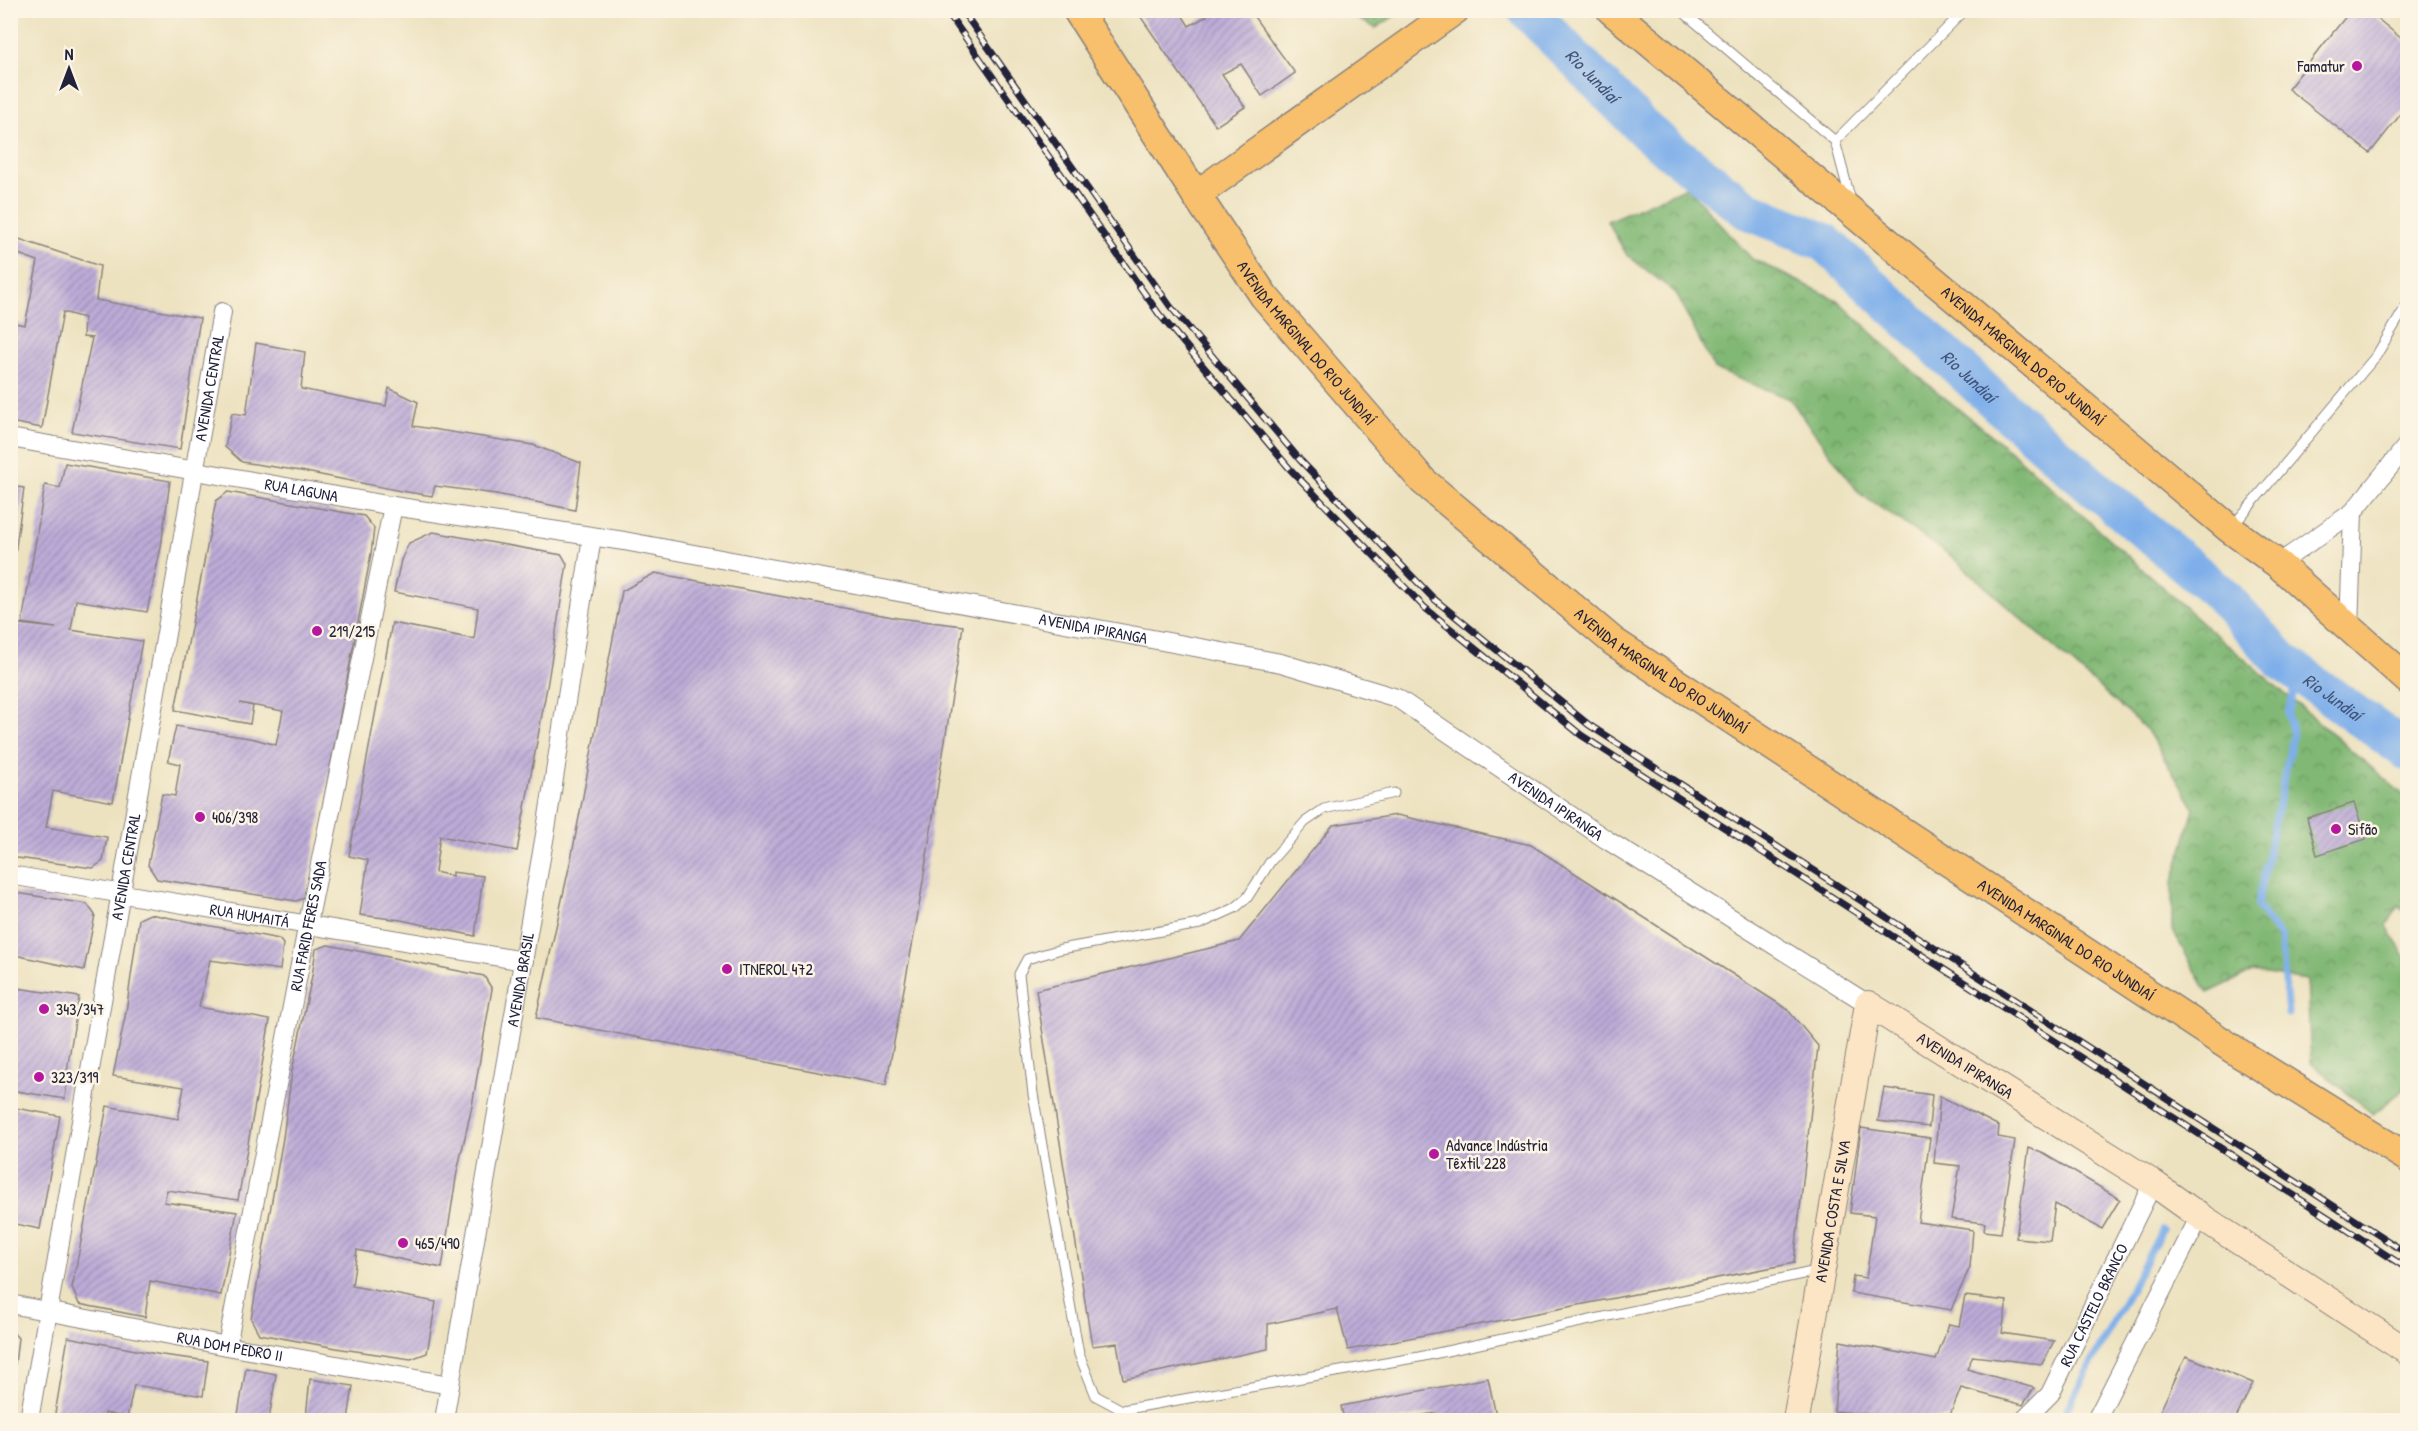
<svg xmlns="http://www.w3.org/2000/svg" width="2418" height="1431" font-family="'Patrick Hand',sans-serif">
  <defs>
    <pattern id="forest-crowns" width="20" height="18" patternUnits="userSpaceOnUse" patternTransform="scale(1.5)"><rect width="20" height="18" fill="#81b874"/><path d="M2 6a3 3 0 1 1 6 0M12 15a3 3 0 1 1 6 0" fill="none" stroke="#699560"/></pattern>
    <pattern id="building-hatch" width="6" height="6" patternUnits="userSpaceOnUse" patternTransform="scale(1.5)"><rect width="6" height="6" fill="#bdacd8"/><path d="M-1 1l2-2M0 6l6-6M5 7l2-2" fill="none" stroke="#998cb0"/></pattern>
  </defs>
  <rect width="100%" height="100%" fill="#fcf5e5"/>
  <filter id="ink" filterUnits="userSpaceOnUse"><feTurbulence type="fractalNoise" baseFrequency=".0167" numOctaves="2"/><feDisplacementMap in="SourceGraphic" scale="12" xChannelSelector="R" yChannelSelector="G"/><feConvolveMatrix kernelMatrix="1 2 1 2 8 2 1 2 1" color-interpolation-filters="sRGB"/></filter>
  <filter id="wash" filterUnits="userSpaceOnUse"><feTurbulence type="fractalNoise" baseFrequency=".008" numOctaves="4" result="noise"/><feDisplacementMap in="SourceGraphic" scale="24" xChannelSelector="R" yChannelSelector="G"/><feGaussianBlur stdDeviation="1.35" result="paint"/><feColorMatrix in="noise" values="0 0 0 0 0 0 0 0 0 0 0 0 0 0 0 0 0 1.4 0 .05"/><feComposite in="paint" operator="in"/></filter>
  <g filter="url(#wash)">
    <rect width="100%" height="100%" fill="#ede2c0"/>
    <g fill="url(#forest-crowns)" stroke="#526d58" stroke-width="1.5">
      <path d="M1341,11h61l-26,17z"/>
      <path d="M1687,187l65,72 85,41 82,77 94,76 195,175 199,170v116l-9,-9 -11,21 20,35v126l-34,27 -62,-51 -4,-83 -55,-8 -44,21 -36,-63v-45l22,-77 -47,-78 -196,-174 -92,-63 -69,-94 -76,-30 -38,-76 -49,-38 -20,-34z"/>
    </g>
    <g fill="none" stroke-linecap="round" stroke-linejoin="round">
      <g stroke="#7eafea" stroke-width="7">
        <path d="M2288,1014l-7,-76 -24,-32 36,-171 -5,-21 11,-40"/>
        <path d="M2061,1420l101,-190"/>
      </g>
      <path stroke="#7eafea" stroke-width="39" id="s1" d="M1527,10l120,122 100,78 77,32 174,162 93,81 130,109 61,67 126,91"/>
    </g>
    <g id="blocks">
      <g fill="url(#building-hatch)">
        <path d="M1136,10h43l10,16 18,-10 -4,-6h46l46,63 -33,23 -21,-32 -19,10 23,33 -29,19z"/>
        <path d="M2351,10h16l41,34v61l-38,48 -82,-64z"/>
        <path d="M10,236l90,30 -4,34 104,18 -20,131 -108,-17 20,-94 -9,-1 1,-19 -21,-6 -21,116 -32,-6v-100l15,3 13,-64 -28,-10z"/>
        <path d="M256,343l49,9 -4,37 85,17 3,-18 29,14 -5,24 120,19 48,18 -6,47 -79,-16 -61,-8 -3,10 -31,-5 -100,-20 -59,-9 -17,-15 7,-34 14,2z"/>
        <path d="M65,463l105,18 -9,66 -14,65 -71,-12 -5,30 71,11 -29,161 -60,-11 -7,36 61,10 -4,24 -10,7 -83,-11v-234l46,5 -34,-5 23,-138 15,3z"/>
        <path d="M10,486l14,2 -12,88h-2z"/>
        <path d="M228,492l136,24 10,12 -3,26 -66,344 -9,3 -139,-22 -9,-14 14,-71 13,2 5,-32 -12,-3 8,-35 79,13 21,6 7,-34 -43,-8 13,3 -3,18 -75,-14 41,-209z"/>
        <path d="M433,532l129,23 5,9 -20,123 -30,164 -77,-15 -5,36 17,4v-4l31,4 -8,60 -74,-16 -41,-5 8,-55 -19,-4 43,-233 82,16 4,-31 -84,-16 7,-32 8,-17z"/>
        <path d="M655,573l243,45 65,8 -46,293 -31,166 -350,-67 36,-164 50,-263z"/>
        <path d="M2354,803l12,36 -49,16 -10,-37z"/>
        <path d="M1397,815l134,30 256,164 31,37 -24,217 -446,87 -11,-41 -69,15v25l-145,30 -6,-36 -25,3 -56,-356 203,-49 94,-116z"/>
        <path d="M10,892l77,12 8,11 -11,55 -74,-16z"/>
        <path d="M150,914l129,25 4,5 -3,26 -70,-10 -11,47 71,13 -32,180 -71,-10 -3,12 73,10 -16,83 -71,-14 -5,36 -66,-13 -7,-16 35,-182 71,13 6,-32 -71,-11 13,-64 13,-93z"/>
        <path d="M328,945l156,31 8,13 -20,117 -15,66 -15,96 -85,-18 -5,36 84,16 -9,51 -16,6 -69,-10 -83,-15 -8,-15 32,-181 9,-67 20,-95 4,-27z"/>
        <path d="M10,987l69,10 -11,67 -3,35 -55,-9z"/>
        <path d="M1884,1088l48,7 -3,32 -51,-6z"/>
        <path d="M1940,1096l59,30 -1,11 17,3 -14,93 -17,-2 1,-8 -34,-4 9,-53 -26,-3z"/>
        <path d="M10,1107l50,9 -20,113 -30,-6z"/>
        <path d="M1861,1128l69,10 -12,84 55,8 -3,37 -19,43 -100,-17 2,-17 13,2 9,-62 -25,-3z"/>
        <path d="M2029,1148l15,6 76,45 -18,30 -47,-25 -5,37 -34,-3z"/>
        <path d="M1965,1296l42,5 -5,32 52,8 -12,23 -69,-8 -6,13 67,19 -11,17 -62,-17 -12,30 -35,1 -80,-8 6,-70 96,19 13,-36 10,2z"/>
        <path d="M10,1329l8,9 -3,26h-5z"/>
        <path d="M68,1337l94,18 46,6 -5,35 -69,-11 -7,33 -22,-5 -1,7h-50z"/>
        <path d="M2186,1356l67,27 -18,37h-79z"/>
        <path d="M246,1368l30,6 -7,46h-32z"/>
        <path d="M1488,1378l9,42h-61l-1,-7 -36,6v1h-55l-3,-14z"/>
        <path d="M310,1379l43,7 -5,34h-49l1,-5 6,2z"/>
      </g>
    </g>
  </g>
  <g filter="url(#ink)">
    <use href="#blocks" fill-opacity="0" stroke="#88827e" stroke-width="1.5"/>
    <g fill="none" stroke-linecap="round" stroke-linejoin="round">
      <defs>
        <g id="lane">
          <path d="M1681,10l154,131"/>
          <path d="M1851,201l-16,-60 130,-131"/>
          <path d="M2232,527l144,-171 32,-53"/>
          <path d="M1394,793l-70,16 -19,13 -35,40 -23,36 -12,10 -35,16 -139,25 -34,10 -8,15 14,120 46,260 17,42 26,14 297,-53 402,-87"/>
        </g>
        <g id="street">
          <path id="s2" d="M10,438l383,68 231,35 657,122 116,35 210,142 261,164"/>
          <path d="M2278,564l75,-52 55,-68"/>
          <path d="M2349,629l4,-117"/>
          <path id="s3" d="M10,875l514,86"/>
          <path id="s4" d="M10,1304l217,42 223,39"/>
          <path id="s5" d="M227,1346l81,-423 85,-417"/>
          <path id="s6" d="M29,1420l193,-1108"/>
          <path id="s7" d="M444,1420l103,-597 45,-286"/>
          <path id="s8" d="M2024,1420l26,-26 103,-211"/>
          <path d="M2096,1420l104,-204"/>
        </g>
        <g id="secondary">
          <path id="s9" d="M1796,1420l72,-416 285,179 38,27 217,142"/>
        </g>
        <g id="primary">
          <path id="s10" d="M1077,10l119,185 68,101 159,185 191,161 625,411 169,105"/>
          <path id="s11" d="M1611,10l619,519 48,35 130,116"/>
          <path d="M1196,195l259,-185"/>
        </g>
      </defs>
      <use href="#lane" stroke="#88827e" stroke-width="11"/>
      <use href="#street" stroke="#88827e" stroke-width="20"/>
      <use href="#secondary" stroke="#88827e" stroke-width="28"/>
      <use href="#primary" stroke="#88827e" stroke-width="31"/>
      <use href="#lane" stroke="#fff" stroke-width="9"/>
      <use href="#street" stroke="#fff" stroke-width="18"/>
      <use href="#secondary" stroke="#fce5c4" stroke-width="26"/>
      <use href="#primary" stroke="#f8bf6c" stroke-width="28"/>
      <defs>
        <g id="rail">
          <path d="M946,10l213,304 131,155 134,138 157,128 827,534"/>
          <path d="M962,10l208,296 130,154 133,138 156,127 819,529"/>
        </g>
      </defs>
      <use href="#rail" stroke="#22223b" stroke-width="7"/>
      <use href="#rail" stroke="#fcf5e5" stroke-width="4.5" stroke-dasharray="14" stroke-linecap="butt"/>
    </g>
  </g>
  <g fill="#b5179e" stroke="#fcf5e5" stroke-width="2">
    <circle cx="2357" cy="66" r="6"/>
    <circle cx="317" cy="631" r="6"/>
    <circle cx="200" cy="817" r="6"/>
    <circle cx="2336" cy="829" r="6"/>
    <circle cx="727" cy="969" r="6"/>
    <circle cx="44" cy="1009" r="6"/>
    <circle cx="39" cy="1077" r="6"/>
    <circle cx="1434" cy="1154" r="6"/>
    <circle cx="403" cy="1243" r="6"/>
  </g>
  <g text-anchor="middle" stroke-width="5" stroke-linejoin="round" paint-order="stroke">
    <g font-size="16" fill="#22223b" stroke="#fcf5e5" text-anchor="start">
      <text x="2345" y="72" text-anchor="end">Famatur</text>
      <text x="329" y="637">219/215</text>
      <text x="212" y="823">406/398</text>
      <text x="2348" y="835">Sifão</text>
      <text x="739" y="975">ITNEROL 472</text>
      <text x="56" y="1015">343/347</text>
      <text x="51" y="1083">323/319</text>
      <text x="1446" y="1151">Advance Indústria<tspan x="1446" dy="18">Têxtil 228</tspan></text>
      <text x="415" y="1249">465/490</text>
    </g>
    <g font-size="16" fill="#22223b" stroke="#fcf5e5">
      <text dy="6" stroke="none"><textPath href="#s10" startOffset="405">AVENIDA MARGINAL DO RIO JUNDIAÍ</textPath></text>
      <text dy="6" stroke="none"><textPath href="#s11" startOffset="538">AVENIDA MARGINAL DO RIO JUNDIAÍ</textPath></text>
      <text dy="6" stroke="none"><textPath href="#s6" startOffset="1048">AVENIDA CENTRAL</textPath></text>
      <text dy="6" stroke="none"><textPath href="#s2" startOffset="296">RUA LAGUNA</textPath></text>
      <text dy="6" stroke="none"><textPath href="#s2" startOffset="1100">AVENIDA IPIRANGA</textPath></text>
      <text dy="6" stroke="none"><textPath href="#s10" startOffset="891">AVENIDA MARGINAL DO RIO JUNDIAÍ</textPath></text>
      <text dy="6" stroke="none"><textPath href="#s2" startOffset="1604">AVENIDA IPIRANGA</textPath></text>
      <text dy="6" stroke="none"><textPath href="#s6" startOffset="562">AVENIDA CENTRAL</textPath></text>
      <text dy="6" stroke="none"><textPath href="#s3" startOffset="243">RUA HUMAITÁ</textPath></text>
      <text dy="6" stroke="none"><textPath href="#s5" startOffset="428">RUA FARID FERES SADA</textPath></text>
      <text dy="6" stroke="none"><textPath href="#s10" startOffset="1377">AVENIDA MARGINAL DO RIO JUNDIAÍ</textPath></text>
      <text dy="6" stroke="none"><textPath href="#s7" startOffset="447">AVENIDA BRASIL</textPath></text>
      <text dy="6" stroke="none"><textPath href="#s9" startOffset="537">AVENIDA IPIRANGA</textPath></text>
      <text dy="6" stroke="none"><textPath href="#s9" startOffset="212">AVENIDA COSTA E SILVA</textPath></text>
      <text dy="6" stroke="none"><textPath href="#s8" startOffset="136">RUA CASTELO BRANCO</textPath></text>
      <text dy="6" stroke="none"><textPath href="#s4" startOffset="224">RUA DOM PEDRO II</textPath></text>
    </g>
    <g font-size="18" font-style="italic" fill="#425378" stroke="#fcf5e5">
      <text dy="6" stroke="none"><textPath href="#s1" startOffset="93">Rio Jundiaí</textPath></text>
      <text dy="6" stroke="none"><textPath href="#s1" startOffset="579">Rio Jundiaí</textPath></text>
      <text dy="6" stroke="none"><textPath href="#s1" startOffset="1065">Rio Jundiaí</textPath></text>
    </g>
  </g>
  <rect width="2418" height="1431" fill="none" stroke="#fcf5e5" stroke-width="36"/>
  <g transform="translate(69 69)" stroke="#fcf5e5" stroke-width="4.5" paint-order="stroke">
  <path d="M0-4.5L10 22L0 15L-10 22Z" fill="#22223b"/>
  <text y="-9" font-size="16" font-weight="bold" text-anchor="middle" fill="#22223b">N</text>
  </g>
</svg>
